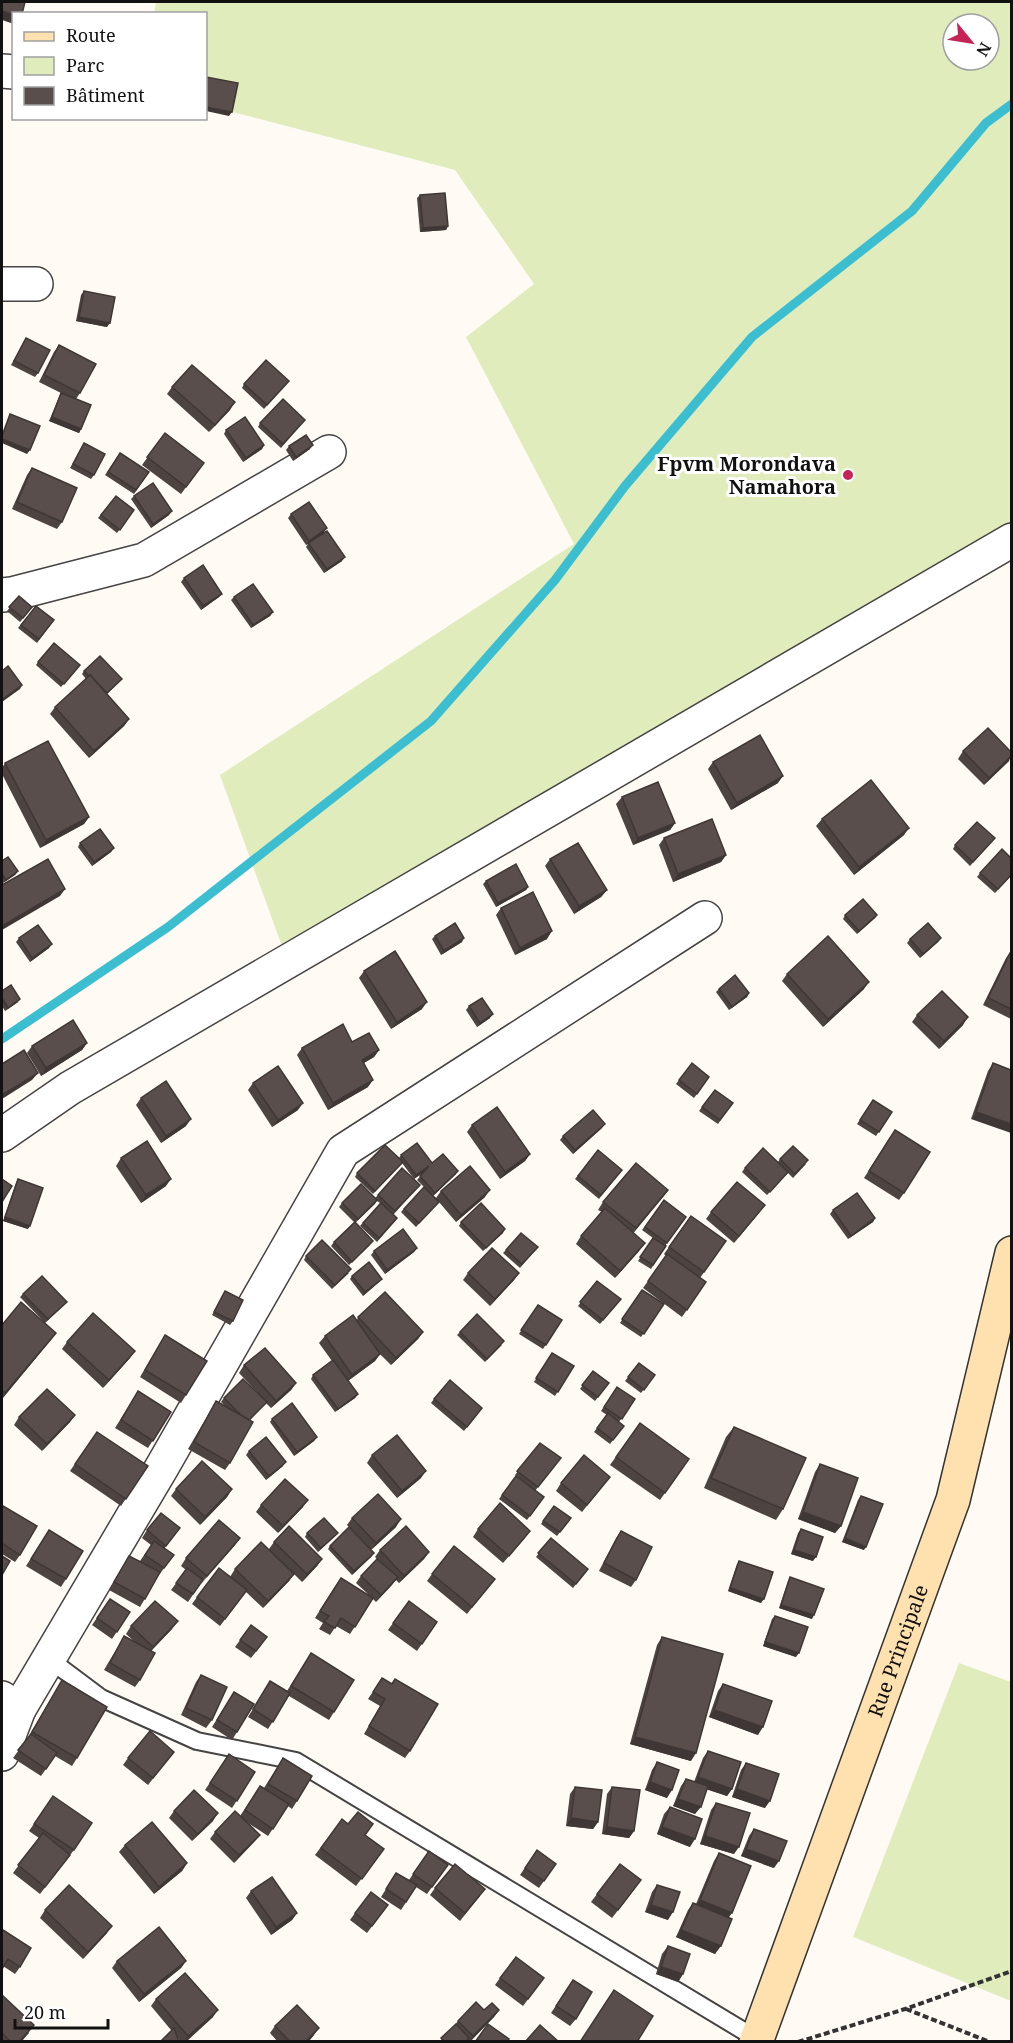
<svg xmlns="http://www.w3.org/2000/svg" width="1013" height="2043" font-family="'Noto Serif',serif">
  <rect width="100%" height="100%" fill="#fffaf4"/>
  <g fill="#e1ecbc" fill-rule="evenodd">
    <path d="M156,2h855v538l-724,420 -67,-185 354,-231 -108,-207 68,-53 -79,-114 -249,-65v-91h-52zM953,24h36v36h-36z"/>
    <path d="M959,1663l52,19v319l-158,-64z"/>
  </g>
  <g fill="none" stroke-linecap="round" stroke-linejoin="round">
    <path stroke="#3cbed1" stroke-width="9" d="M2,1039l166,-112 263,-206 124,-141 70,-94 127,-149 160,-126 74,-88 26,-19"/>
    <defs>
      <path id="lane" d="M49,1659l52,39 96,43 99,20 461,278"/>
      <g id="street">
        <path d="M2,71l12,1"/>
        <path d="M2,284h34"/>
        <path d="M2,595l10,-1 132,-34 185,-108"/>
        <path d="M2,1135l68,-47 942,-548"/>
        <path d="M2,1698l17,11 -17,45"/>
        <path d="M19,1709l143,-242 181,-316 362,-233"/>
      </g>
      <g id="secondary">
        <path id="s1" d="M756,2042l197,-542 59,-247"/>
      </g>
    </defs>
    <use href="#lane" stroke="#444" stroke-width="20"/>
    <use href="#street" stroke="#444" stroke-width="36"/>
    <use href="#secondary" stroke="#333" stroke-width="36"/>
    <g stroke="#333" stroke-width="4" stroke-dasharray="6 3" stroke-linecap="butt">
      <path d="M906,2009l84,33"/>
      <path d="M798,2042l107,-33 107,-38"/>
    </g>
    <use href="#lane" stroke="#fff" stroke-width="16"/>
    <use href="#street" stroke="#fff" stroke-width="33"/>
    <use href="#secondary" stroke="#ffe1af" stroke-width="33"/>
  </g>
  <g fill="#4d4341">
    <path d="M420,195l28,31 -2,4 -26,2 -3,-34z"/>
    <path d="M84,291l23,36 -31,-6 5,-26z"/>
    <path d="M26,338l12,35 -3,4 -24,-12z"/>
    <path d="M59,345l21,48 -4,6 5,30 -2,4 -30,-12 10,-24 2,-4 -22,-11 15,-30z"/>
    <path d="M289,381l-25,28 -22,-21 2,-4z"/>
    <path d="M172,387l58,23 -21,22 -42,-38z"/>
    <path d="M305,420l-24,28 -23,-21 2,-4z"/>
    <path d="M226,430l38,15 -2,4 -19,13 -19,-28z"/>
    <path d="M165,433l39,30 -23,31 -39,-29z"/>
    <path d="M84,443l10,32 -3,4 -21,-11z"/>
    <path d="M289,446l21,3 -17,12 -7,-11z"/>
    <path d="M120,453l29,19 -15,22 -29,-19z"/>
    <path d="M32,468l30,54 -5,7 -45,-20 15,-34z"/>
    <path d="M116,496l18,14 -17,23 -19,-15z"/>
    <path d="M134,496l35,19 -18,13 -20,-29z"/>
    <path d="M291,514l36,14 -3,4 18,29 -18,12 -18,-26 2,-3 -2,1 -18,-27z"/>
    <path d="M184,578l35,19 -18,13 -20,-28z"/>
    <path d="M19,596l13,11 -12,15 -13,-11z"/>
    <path d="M234,597l39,15 -3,4 -19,12 -20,-28z"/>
    <path d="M36,606l18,14 -17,23 -19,-15z"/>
    <path d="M38,662l39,7 -16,18 -25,-22z"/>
    <path d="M84,671l38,8 -15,15 22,25 -5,7 -35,32 -39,-44 5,-7 31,-28 -4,-5z"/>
    <path d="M963,751l46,10 -25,24 -26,-26z"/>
    <path d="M713,762l65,21 -47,27 -23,-41z"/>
    <path d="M5,763l84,54 -5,7 -44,24 -38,-74v-6z"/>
    <path d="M622,797l53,26 -5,7 -37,15 -17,-41z"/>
    <path d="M822,819l82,16 -50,40 -38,-49z"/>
    <path d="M664,838l62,17 -5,7 -48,20 -14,-37z"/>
    <path d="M995,838l-25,28 -17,-17 2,-4z"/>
    <path d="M80,843l34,5 -3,4 -19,14 -14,-19z"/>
    <path d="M550,859l57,31 -6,7 -27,17 -29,-48z"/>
    <path d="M2,861l16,10 -3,4 -12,8 -1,-2z"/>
    <path d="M980,873l31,3 -16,17 -18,-16z"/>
    <path d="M486,881l42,6 -2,3 -30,17 -13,-23z"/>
    <path d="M501,908l46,31 -32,16 -19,-40z"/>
    <path d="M845,915h32l-2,3 -18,16 -14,-15z"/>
    <path d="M435,936l27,6 -21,13 -9,-16z"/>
    <path d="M19,938l30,10 -19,14 -14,-20z"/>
    <path d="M941,938l-3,4 -18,16 -13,-15 3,-4z"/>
    <path d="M1011,951v68l-28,-14 23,-47z"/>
    <path d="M364,971l58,38 -31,20 -32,-51z"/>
    <path d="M787,974l77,15 -41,38 -41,-46z"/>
    <path d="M719,989l30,4 -2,4 -18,13 -13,-18z"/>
    <path d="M2,991l16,11 -13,9 -3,-5z"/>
    <path d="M469,1006l21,12 -13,9 -11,-17z"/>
    <path d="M917,1015l46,10 -24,24 -27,-27z"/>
    <path d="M352,1042l27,8 -5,7 -10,6 4,24 -40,23 -31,-55 5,-7z"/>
    <path d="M87,1043l-5,7 -41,26 -14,-23 5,-7z"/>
    <path d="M692,1063l17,14 -15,21 -18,-14z"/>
    <path d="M993,1063l18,7 -40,49 17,-48z"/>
    <path d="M253,1083l45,27 -26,17 -24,-37z"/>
    <path d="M715,1090l18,13 -15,21 -19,-13z"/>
    <path d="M141,1098l45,28 -25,17 -25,-38z"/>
    <path d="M873,1100l19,12 -16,24 -19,-12z"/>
    <path d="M472,1125l58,29 -5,7 -25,18 -33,-47z"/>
    <path d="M602,1128l-29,26 -13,-14 3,-4z"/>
    <path d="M890,1137l14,56 -5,7 -35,-22z"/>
    <path d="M598,1150l24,20 -23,29 -24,-20z"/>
    <path d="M401,1155l31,8 24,11 -23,22 3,2 5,-7 44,6 -29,25 -17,-20 -23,25 -15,-15 23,-25 -7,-7 7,-8 -10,7 -12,-16 -29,31 -18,-17 2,-4 42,-15z"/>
    <path d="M121,1158l45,28 -25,17 -25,-37z"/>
    <path d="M780,1159l26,5 -13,14 -5,-5 -21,22 -25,-23 3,-4 33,-6z"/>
    <path d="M18,1179l10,50 -25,-8 13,-38z"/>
    <path d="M420,1185l-27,30 4,4 -20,23 -17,-16 20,-23 -3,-2 -22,22 15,22 -21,20 -18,-19 3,-4 20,-20 -15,-15 3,-4 33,-5 3,-3z"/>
    <path d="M668,1190l-35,43 6,18 -24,27 -39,-34 5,-8 21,-24 -4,-2 5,-8z"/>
    <path d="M664,1200l22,17 -21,29h1l-15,23 -13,-8 15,-23 -11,-8z"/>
    <path d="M765,1205l-31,38 -28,-24 5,-7z"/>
    <path d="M833,1210l42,8 -2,4 -25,17 -18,-25z"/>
    <path d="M691,1216l35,25 -26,37 6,4 -24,35 -39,-29 23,-32 -2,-2z"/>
    <path d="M461,1222l42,11 -20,18 -24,-25z"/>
    <path d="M538,1247l-18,21 -17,-15 3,-3z"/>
    <path d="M417,1248l-3,4 -29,22 -14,-19 3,-4z"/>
    <path d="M306,1256l43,17 -17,16 -28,-29z"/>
    <path d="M468,1273h51l-5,7 -24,26 -27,-26z"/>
    <path d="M352,1276l27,6 -16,14 -13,-17z"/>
    <path d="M597,1281l24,18 -21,25 -22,-18z"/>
    <path d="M642,1290l22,14 -23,33 -21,-14z"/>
    <path d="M225,1291l8,30 -3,4 -18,-10z"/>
    <path d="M23,1294l44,8 -3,3 -19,18 -25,-26z"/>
    <path d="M538,1305l24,15 -19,29 -24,-15z"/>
    <path d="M358,1317l65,15 -5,7 -27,26 -11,-11 -5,7 -27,20 10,13 -3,4 -20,14 -24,-33 2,-4 19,-14 -13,-18 6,-7 32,-16z"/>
    <path d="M2,1325l54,8 -54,66z"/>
    <path d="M460,1332l42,13 -17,17 -28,-27z"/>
    <path d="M165,1335l21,60 -5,8 -41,-26z"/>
    <path d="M67,1342l63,16 -27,30 -41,-39z"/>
    <path d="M552,1353l22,13 -19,30 -21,-14z"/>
    <path d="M639,1363l16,12 -14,18 -16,-12z"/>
    <path d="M244,1365l52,18 -5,7 -20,18 -5,-5 -16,17 -20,43 -5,7 -37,-21 28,-48 10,6 -5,-5 3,-4 33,-6 -18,-19z"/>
    <path d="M593,1371l16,12 -14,18 -15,-12z"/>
    <path d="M617,1387l18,12 -16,23 5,4 -14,18 -16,-12 13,-17 -6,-4z"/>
    <path d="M138,1391l33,21 -23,36 -33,-20z"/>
    <path d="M434,1399l48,9 -18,23 -33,-28z"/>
    <path d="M75,1415l-5,7 -28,29 -28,-26 5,-8z"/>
    <path d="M272,1419l45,18 -3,4 -20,15 -24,-34z"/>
    <path d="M640,1423l49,36 -29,41 -50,-35z"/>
    <path d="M734,1427l49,82 -7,11 -72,-32 22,-51z"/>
    <path d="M97,1432l51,34 -27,40 -51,-35z"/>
    <path d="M540,1443l21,15 -26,33 9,6 -17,23 -28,-21 17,-23 11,8 -12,-9z"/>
    <path d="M249,1451l34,15 -17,14 -20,-25z"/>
    <path d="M372,1455l49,23 -24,20 -30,-35z"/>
    <path d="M820,1464l21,62 -6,7 -37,-14 17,-47z"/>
    <path d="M610,1477l-28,35 -26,-21 5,-8z"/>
    <path d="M176,1489h56l-5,8 -27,28 -29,-29z"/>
    <path d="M861,1496l3,54 -22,-8 16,-42z"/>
    <path d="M261,1505l42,2 -25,26 -22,-21z"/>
    <path d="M554,1506l17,12 -14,18 -16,-12z"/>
    <path d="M2,1508l18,47 -5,7 -13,-8z"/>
    <path d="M352,1518l44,9 -25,23 -24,-25z"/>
    <path d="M180,1528l-16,21 10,6 -15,20 -19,32 -31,-17 20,-34 11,5 11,-16 -9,-7 5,-8z"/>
    <path d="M478,1529l47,9 -22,25 -30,-26z"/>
    <path d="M801,1529l12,32 -22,-7 7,-21z"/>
    <path d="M49,1530l17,49 -5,8 -35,-21z"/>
    <path d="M621,1531l15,49 -5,7 -32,-16 17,-33z"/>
    <path d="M307,1533h31l-3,3 -17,16 -13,-15z"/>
    <path d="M551,1538l37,31 -15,19 -37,-31z"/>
    <path d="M274,1542l48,17 -5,7 -15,16 -8,-8 -5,7 -26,27 -17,-16 -26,34 -28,-22 5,-7 33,-20 5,-8 34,-20z"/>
    <path d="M235,1545l-34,38 -13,19 -17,-12 15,-20 -5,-4 5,-8z"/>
    <path d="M330,1546l44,7 -3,4 -19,18 -24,-26z"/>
    <path d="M380,1550l49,2 -5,7 -25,24 -3,-3 -20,22 -3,-3 -23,35 -14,-8 -6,9 -11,-6 4,-6 -8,-5 21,-33 32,9 -12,-11 5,-7 16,-17 -2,-2z"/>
    <path d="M739,1561l22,42 -33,-12 9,-27z"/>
    <path d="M432,1574l63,5 -28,35 -40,-33z"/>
    <path d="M790,1577l22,42 -33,-11 9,-27z"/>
    <path d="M110,1599l20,13 -18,27 -20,-14z"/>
    <path d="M409,1601l28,21 -20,29 -29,-21z"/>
    <path d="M775,1616l21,41 -33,-11 9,-27z"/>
    <path d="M251,1625l11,19 -11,14 -16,-11z"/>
    <path d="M131,1626l41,3 -21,22 -11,29 -5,7 -31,-17 20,-34 12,7 -10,-9z"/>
    <path d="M662,1637l29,124 -61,-17 27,-99z"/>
    <path d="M311,1653l23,59 -5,8 -40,-24 -21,33 -20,-12 22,-36 17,10z"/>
    <path d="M201,1675l11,45 -6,8 -25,-13 15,-33z"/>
    <path d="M382,1678l9,6 4,-5 15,72 -5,7 -41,-24 16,-28 -12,-7z"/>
    <path d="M62,1680l15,78 -5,8 -17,-10 -14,20 -28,-18 14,-19z"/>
    <path d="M723,1684l35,51 -49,-18 9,-26z"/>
    <path d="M234,1692l3,40 -5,8 -20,-13z"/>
    <path d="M708,1751l24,38 -5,7 -20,-7 -12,25 -22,-8 8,-20 5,-7 8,3 9,-24z"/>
    <path d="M174,1752l-26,33 -25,-20 5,-7z"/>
    <path d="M229,1754l26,18 -23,36 -27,-18z"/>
    <path d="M283,1758l14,43 -5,8 -4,-3 -20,30 -23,-15 15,14 -6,7 -20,21 -24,-24 5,-7 25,-16 20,-30 4,2z"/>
    <path d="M657,1762l10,36 -22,-8 7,-20z"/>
    <path d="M746,1763l19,45 -33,-11 9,-27z"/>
    <path d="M575,1787l23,35 -5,7 -27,-3 4,-32z"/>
    <path d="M612,1787l22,44 -5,7 -27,-4 5,-40z"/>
    <path d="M53,1796l21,54 -34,44 -27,-21 26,-35 -10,-7z"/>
    <path d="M716,1803l18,51 -34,-10 11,-34z"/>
    <path d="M670,1807l20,40 -33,-13 7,-20z"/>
    <path d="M174,1811l39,10 -21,20 -23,-23z"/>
    <path d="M342,1819l42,30 -28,37 -41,-31z"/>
    <path d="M754,1829l20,39 -33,-12 8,-20z"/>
    <path d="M125,1845l62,18 -5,8 -28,23 -35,-42z"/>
    <path d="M537,1850l19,14 -17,24 -19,-13z"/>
    <path d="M429,1851l19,14 -21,29 -11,-7 -15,23 -20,-13 15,-24 13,7z"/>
    <path d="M719,1853l10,65 -14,36 -39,-17 12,-27 5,-7 3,1 18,-43z"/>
    <path d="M657,1885l11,35 -23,-8 7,-20z"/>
    <path d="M636,1887l-24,31 -21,-16 6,-8z"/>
    <path d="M435,1888l45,8 -20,25 -30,-26z"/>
    <path d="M251,1891l46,22 -5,7 -21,15 -25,-37z"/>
    <path d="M388,1905l-21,28 -17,-13 5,-7z"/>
    <path d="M45,1910l62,23 -24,26 -43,-41z"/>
    <path d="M2,1932l18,35 -5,7 -12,-8z"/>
    <path d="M668,1946l15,28 -5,8 -22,-8 6,-20z"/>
    <path d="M117,1961h69l-5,7 -42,34 -27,-34z"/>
    <path d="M500,1978h44l-21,28 -28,-21z"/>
    <path d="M573,1980l3,39 -6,7 -19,-13z"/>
    <path d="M2,1995l27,38 -8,9h-19z"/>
    <path d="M156,1999l57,18 -27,25h-5l-30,-36z"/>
    <path d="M484,2010h15l-5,7 -24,25h-31l14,-15 5,-6z"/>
    <path d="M275,2026l39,9 -6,7h-30l-8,-9z"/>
  </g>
  <g fill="#3f3735">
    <path d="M2,11l12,4v9l-12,-4z"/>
    <path d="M206,107l26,5 -3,4 -23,-5z"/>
    <path d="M448,226l-2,4 -26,2 3,-4z"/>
    <path d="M79,317l31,6 -3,4 -31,-6z"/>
    <path d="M235,402l-5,8 -21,22 6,-7z"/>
    <path d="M52,417l29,12 -2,4 -30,-12z"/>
    <path d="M2,439l28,11 -3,4 -25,-11z"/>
    <path d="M264,445l-2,4 -19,13 3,-4z"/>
    <path d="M313,445l-3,4 -17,12 3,-4z"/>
    <path d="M172,511l-3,4 -18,13 2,-4z"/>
    <path d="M327,528l-3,4 -18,13 3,-4z"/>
    <path d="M345,557l-3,4 -18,12 3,-4z"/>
    <path d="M222,594l-3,3 -18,13 2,-4z"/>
    <path d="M273,612l-3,4 -19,12 2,-3z"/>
    <path d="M22,685l-2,4 -18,13 1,-3z"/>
    <path d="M129,719l-5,7 -35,32 5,-7z"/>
    <path d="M1011,756l-2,5 -25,24 5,-7z"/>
    <path d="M783,776l-5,7 -47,27 6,-7z"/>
    <path d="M89,817l-5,7 -44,24 6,-8z"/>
    <path d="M675,823l-5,7 -37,15 5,-7z"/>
    <path d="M909,828l-5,7 -50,40 5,-8z"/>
    <path d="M114,848l-3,4 -19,14 2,-4z"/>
    <path d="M726,855l-5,7 -48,20 5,-8z"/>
    <path d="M18,871l-3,4 -12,8 3,-3z"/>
    <path d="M528,887l-2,3 -30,17 2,-4z"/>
    <path d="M65,889l-5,7 -58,34v-4z"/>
    <path d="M607,890l-6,7 -27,17 5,-8z"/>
    <path d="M877,915l-2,3 -18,16 2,-3z"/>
    <path d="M552,931l-5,8 -32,16 5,-7z"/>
    <path d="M464,938l-2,4 -21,13 3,-4z"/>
    <path d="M941,938l-3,4 -18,16 3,-4z"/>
    <path d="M52,944l-3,4 -19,14 2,-4z"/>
    <path d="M869,982l-5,7 -41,38 5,-8z"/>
    <path d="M749,993l-2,4 -18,13 3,-3z"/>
    <path d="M20,999l-2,3 -13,9 3,-3z"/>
    <path d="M427,1002l-5,7 -31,20 6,-7z"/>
    <path d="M493,1014l-3,4 -13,9 3,-4z"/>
    <path d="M968,1017l-5,8 -24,24 5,-8z"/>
    <path d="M87,1043l-5,7 -41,26 5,-8z"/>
    <path d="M379,1050l-5,7 -17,10 5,-7z"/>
    <path d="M38,1073l-6,7 -30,19v-4z"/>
    <path d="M373,1080l-5,7 -40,23 5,-7z"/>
    <path d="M303,1103l-5,7 -26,17 6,-7z"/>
    <path d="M976,1112l35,12v9l-40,-14z"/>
    <path d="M191,1119l-5,7 -25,17 5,-7z"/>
    <path d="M605,1124l-3,4 -29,26 2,-4z"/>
    <path d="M530,1154l-5,7 -25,18 5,-7z"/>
    <path d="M429,1166l-2,4 -13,9 2,-4z"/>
    <path d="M458,1171l-2,3 -23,22 2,-3z"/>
    <path d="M171,1179l-5,7 -25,17 5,-8z"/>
    <path d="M490,1190l-5,7 -29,25 5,-7z"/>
    <path d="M668,1190l-5,7 -32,39 5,-8z"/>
    <path d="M377,1200l-2,4 -20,19 3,-4z"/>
    <path d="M765,1205l-6,8 -25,30 5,-7z"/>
    <path d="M5,1217l25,9 -2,3 -25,-8z"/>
    <path d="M875,1218l-2,4 -25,17 3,-3z"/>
    <path d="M505,1229l-2,4 -20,18z"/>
    <path d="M645,1243l-6,8 -24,27 5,-7z"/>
    <path d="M417,1248l-3,4 -29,22 2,-4z"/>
    <path d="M519,1273l-5,7 -24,26 5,-7z"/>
    <path d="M382,1279l-3,3 -16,14 2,-4z"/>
    <path d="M67,1302l-3,3 -19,18 3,-4z"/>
    <path d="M423,1332l-5,7 -27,26 5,-7z"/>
    <path d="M56,1333l-5,7 -49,59 3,-6z"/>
    <path d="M135,1351l-5,7 -27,30 6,-8z"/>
    <path d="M380,1354l-5,7 -29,21 6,-7z"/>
    <path d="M296,1383l-5,7 -20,18 5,-7z"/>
    <path d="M358,1394l-3,4 -20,14 3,-3z"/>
    <path d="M75,1415l-5,7 -28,29 5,-7z"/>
    <path d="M317,1437l-3,4 -20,15 3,-4z"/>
    <path d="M286,1462l-3,4 -17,14 3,-4z"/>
    <path d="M426,1471l-5,7 -24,20 5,-7z"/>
    <path d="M232,1489l-5,8 -27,28 5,-8z"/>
    <path d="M308,1500l-5,7 -25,26 5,-7z"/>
    <path d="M803,1512l38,14 -6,7 -37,-14z"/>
    <path d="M401,1519l-5,8 -25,23 5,-7z"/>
    <path d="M338,1533l-3,3 -17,16 3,-4z"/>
    <path d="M240,1538l-5,7 -34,39 6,-8z"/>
    <path d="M845,1538l21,9 -2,3 -22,-8z"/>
    <path d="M794,1550l22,7 -3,4 -22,-7z"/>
    <path d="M429,1552l-5,7 -25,24 5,-7z"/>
    <path d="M374,1553l-3,4 -19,18 2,-4z"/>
    <path d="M322,1559l-5,7 -15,16 5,-8z"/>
    <path d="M294,1574l-5,7 -26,27 5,-7z"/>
    <path d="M398,1577l-6,8 -16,17 5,-7z"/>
    <path d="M730,1588l34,11 -3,4 -33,-12z"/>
    <path d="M781,1605l33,10 -2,4 -33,-11z"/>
    <path d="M178,1621l-6,8 -24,25 5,-7z"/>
    <path d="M765,1642l34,11 -3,4 -33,-11z"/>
    <path d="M714,1710l49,17 -5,8 -49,-18z"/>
    <path d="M635,1737l61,16 -5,8 -61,-17z"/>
    <path d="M698,1777l34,12 -5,7 -34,-11z"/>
    <path d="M650,1782l22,8 -5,8 -22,-8z"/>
    <path d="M737,1789l33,12 -5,7 -33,-11z"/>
    <path d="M678,1799l23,8 -6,7 -22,-8z"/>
    <path d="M218,1813l-5,8 -21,20 6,-7z"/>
    <path d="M571,1818l27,4 -5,7 -27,-3z"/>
    <path d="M607,1827l27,4 -5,7 -27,-4z"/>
    <path d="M662,1827l33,12 -5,8 -33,-13z"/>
    <path d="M260,1835l-6,7 -20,21 5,-8z"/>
    <path d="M705,1836l34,11 -5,7 -34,-10z"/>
    <path d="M746,1849l33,12 -5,7 -33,-12z"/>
    <path d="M187,1863l-5,8 -28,23 5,-7z"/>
    <path d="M700,1900l32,13 -5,7 -32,-13z"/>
    <path d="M651,1905l22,7 -5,8 -23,-8z"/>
    <path d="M297,1913l-5,7 -21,15 5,-8z"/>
    <path d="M112,1926l-5,7 -24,26 5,-7z"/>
    <path d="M681,1930l40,16 -6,8 -39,-17z"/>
    <path d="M186,1961l-5,7 -42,34 5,-8z"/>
    <path d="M661,1967l22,7 -5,8 -22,-8z"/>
    <path d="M218,2010l-5,7 -28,25 3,-6z"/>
    <path d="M499,2010l-5,7 -25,25 4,-6z"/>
    <path d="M34,2025l-13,17h-2z"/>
    <path d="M319,2028l-5,7 -6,7h-3z"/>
  </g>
  <g fill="#5a4e4c" stroke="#3f3735" stroke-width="1.5">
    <path d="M2,2h23l-3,12h-8v1l-12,-4z"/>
    <path d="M206,77l32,6 -6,29 -26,-5z"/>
    <path d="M445,193l3,33 -25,2 -3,-33z"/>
    <path d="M84,291l31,6 -5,26 -31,-6z"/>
    <path d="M26,338l24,12 -12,23 -24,-12z"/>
    <path d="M59,345l37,19 -16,29 -36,-18z"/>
    <path d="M266,360l23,21 -22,24 -23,-21z"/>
    <path d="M192,365l43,37 -20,23 -43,-38z"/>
    <path d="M61,393l30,12 -10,24 -29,-12z"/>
    <path d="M283,399l22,21 -22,24 -23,-21z"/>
    <path d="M10,414l30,12 -10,24 -28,-11v-3z"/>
    <path d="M245,417l19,28 -18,13 -20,-28z"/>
    <path d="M165,433l39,30 -18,24 -39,-30z"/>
    <path d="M306,435l7,10 -17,12 -7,-11z"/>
    <path d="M84,443l21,11 -11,21 -21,-11z"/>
    <path d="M120,453l29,19 -13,18 -28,-18z"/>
    <path d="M32,468l45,20 -15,34 -45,-20z"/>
    <path d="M153,483l19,28 -19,13 -19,-28z"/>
    <path d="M116,496l18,14 -14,20 -19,-15z"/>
    <path d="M309,502l18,26 -18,13 -18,-27z"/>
    <path d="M327,531l18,26 -18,12 -19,-26z"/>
    <path d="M203,565l19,29 -19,12 -19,-28z"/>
    <path d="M253,584l20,28 -20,13 -19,-28z"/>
    <path d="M19,596l13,11 -9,11 -14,-11z"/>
    <path d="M36,606l18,14 -15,19 -18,-14z"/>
    <path d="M54,643l26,22 -16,19 -26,-22z"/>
    <path d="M100,656l22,23 -15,14 -17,-18 -1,1 -5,-5z"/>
    <path d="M8,666l14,19 -19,14 -1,-2v-26z"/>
    <path d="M90,675l39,44 -35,32 -39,-44z"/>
    <path d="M988,728l23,24v4l-22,22 -26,-27z"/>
    <path d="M760,735l23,41 -46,27 -24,-41z"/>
    <path d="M48,741l41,76 -43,23 -41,-77z"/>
    <path d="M871,780l38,48 -50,39 -37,-48z"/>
    <path d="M658,782l17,41 -37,15 -16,-41z"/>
    <path d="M712,819l14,36 -48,19 -14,-36z"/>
    <path d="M977,822l18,16 -22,24 -18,-17z"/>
    <path d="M100,829l14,19 -20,14 -14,-19z"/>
    <path d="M578,843l29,47 -28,16 -29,-47z"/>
    <path d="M1002,849l9,9v17l-13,14 -18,-16z"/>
    <path d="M8,857l10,14 -12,9 -4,-6v-13z"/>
    <path d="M48,859l17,30 -63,37v-41z"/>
    <path d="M516,864l12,23 -30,16 -12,-22z"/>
    <path d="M533,892l19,39 -32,17 -19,-40z"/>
    <path d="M863,899l14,16 -18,16 -14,-16z"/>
    <path d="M455,923l9,15 -20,13 -9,-15z"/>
    <path d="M928,923l13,15 -18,16 -13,-15z"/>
    <path d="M38,925l14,19 -20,14 -13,-20z"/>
    <path d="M828,936l41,46 -41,37 -41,-45z"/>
    <path d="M395,951l32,51 -30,20 -33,-51z"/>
    <path d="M1011,951v58l-23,-11z"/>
    <path d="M735,975l14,18 -17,14 -13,-18z"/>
    <path d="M11,985l9,14 -12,9 -6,-10v-7z"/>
    <path d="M942,991l26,26 -24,24 -27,-26z"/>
    <path d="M482,998l11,16 -13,9 -11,-17z"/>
    <path d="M73,1020l14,23 -41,25 -14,-22z"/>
    <path d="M343,1024l9,18 17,-9 10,17 -17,10 11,20 -40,23 -31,-55z"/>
    <path d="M24,1050l14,23 -36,22v-31z"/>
    <path d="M692,1063l17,14 -12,17 -18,-14z"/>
    <path d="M993,1063l18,7v54l-35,-12z"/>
    <path d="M278,1066l25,37 -25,17 -25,-37z"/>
    <path d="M166,1081l25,38 -25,17 -25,-38z"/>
    <path d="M715,1090l18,13 -13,17 -18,-13z"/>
    <path d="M873,1100l19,12 -13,20 -19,-12z"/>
    <path d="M497,1107l33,47 -25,18 -33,-47z"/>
    <path d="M593,1110l12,14 -30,26 -12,-14z"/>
    <path d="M895,1130l35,22 -26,41 -35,-22z"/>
    <path d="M147,1141l24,38 -25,16 -25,-37z"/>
    <path d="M417,1143l15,20 11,-9 15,17 -23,22 -15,-17 9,-10 -13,9 -15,-20z"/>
    <path d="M385,1145l18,17 -28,29 -18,-18z"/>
    <path d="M793,1146l15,14 -13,14 -15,-15z"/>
    <path d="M763,1148l25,24 -18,20 -25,-24z"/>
    <path d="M598,1150l24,20 -21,25 -23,-19z"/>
    <path d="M636,1163l32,27 -32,38 -33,-26z"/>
    <path d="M470,1166l20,24 -29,25 -20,-24z"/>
    <path d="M402,1168l18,17 -25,26 -17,-16z"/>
    <path d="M2,1179l10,7 -10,16z"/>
    <path d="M18,1179l25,9 -13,38 -25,-9z"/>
    <path d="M737,1182l28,23 -26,31 -28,-24z"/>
    <path d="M361,1184l16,16 -19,19 -16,-16z"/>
    <path d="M424,1187l15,15 -20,21 -15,-14z"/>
    <path d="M857,1193l18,25 -24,18 -18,-26z"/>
    <path d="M664,1200l22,17 -19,26 -22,-16z"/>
    <path d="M381,1203l16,15 -18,20 -16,-15z"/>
    <path d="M481,1203l24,26 -19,19 -25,-26z"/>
    <path d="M605,1208l40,35 -25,28 -39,-35z"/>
    <path d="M691,1216l35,25 -22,31 -35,-25z"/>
    <path d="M355,1222l18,19 -21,21 -18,-20z"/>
    <path d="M403,1229l14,19 -30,22 -13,-19z"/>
    <path d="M521,1233l17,14 -16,17 -16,-14z"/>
    <path d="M653,1238l13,8 -13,19 -13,-8z"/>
    <path d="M322,1240l29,29 -16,16 -29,-29z"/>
    <path d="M492,1248l27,25 -24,26 -27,-26z"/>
    <path d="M667,1254l39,28 -19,28 -39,-29z"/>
    <path d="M369,1262l13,17 -17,13 -13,-16z"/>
    <path d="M42,1276l25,26 -19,17 -25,-25z"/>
    <path d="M597,1281l24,18 -18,21 -23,-18z"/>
    <path d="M642,1290l22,14 -20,30 -22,-15z"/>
    <path d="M225,1291l18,9 -10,21 -19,-9z"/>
    <path d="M385,1292l38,40 -27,26 -38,-41z"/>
    <path d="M21,1302l35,31 -51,60 -3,-3v-65z"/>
    <path d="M538,1305l24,15 -16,25 -25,-15z"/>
    <path d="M93,1313l42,38 -26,29 -42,-38z"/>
    <path d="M477,1314l27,27 -17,18 -27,-27z"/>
    <path d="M353,1315l27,39 -28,21 -27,-39z"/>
    <path d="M165,1335l42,26 -21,34 -41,-25z"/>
    <path d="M265,1348l31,35 -20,18 -32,-36z"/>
    <path d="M552,1353l22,13 -16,26 -22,-14z"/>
    <path d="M333,1360l25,34 -20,15 -25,-34z"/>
    <path d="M639,1363l16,12 -11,15 -16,-13z"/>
    <path d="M593,1371l16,12 -11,14 -16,-12z"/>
    <path d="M243,1379l24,23 -18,18 -8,-5 -17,-17z"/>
    <path d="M450,1380l32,28 -15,19 -33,-28z"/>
    <path d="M617,1387l18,12 -13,20 -18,-12z"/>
    <path d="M47,1389l28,26 -28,29 -28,-27z"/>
    <path d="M138,1391l33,21 -18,29 -32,-21z"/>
    <path d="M216,1401l37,21 -23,41 -36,-21z"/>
    <path d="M292,1403l25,34 -20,15 -25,-33z"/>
    <path d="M608,1413l16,13 -11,14 -16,-12z"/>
    <path d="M640,1423l49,36 -24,34 -49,-36z"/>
    <path d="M734,1427l72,31 -23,51 -72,-31z"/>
    <path d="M97,1432l51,34 -22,33 -51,-35z"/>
    <path d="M397,1435l29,36 -24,20 -30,-36z"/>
    <path d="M266,1437l20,25 -17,14 -20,-25z"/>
    <path d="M540,1443l21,15 -23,29 -21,-16z"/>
    <path d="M584,1455l26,22 -23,28 -26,-22z"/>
    <path d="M202,1461l30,28 -27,28 -29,-28z"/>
    <path d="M820,1464l38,14 -17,48 -38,-14z"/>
    <path d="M516,1476l28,21 -14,19 -28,-21z"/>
    <path d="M285,1479l23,21 -25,26 -22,-21z"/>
    <path d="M378,1494l23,25 -25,24 -24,-25z"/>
    <path d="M861,1496l22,8 -17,43 -21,-9z"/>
    <path d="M500,1503l30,28 -21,25 -31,-27z"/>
    <path d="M3,1506l34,20 -17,29 -18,-12v-34z"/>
    <path d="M554,1506l17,12 -11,14 -17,-11z"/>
    <path d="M161,1513l19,15 -14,18 -19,-16z"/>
    <path d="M324,1518l14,15 -17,15 -14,-15z"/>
    <path d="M219,1520l21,18 -33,38 -21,-18z"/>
    <path d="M289,1526l33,33 -15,15 -33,-32z"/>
    <path d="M406,1526l23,26 -25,24 -24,-26z"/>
    <path d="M349,1527l25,26 -20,18 -24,-25z"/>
    <path d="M801,1529l22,8 -7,20 -22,-7z"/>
    <path d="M49,1530l34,21 -17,28 -35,-20z"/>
    <path d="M621,1531l31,16 -16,33 -32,-17z"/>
    <path d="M551,1538l37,31 -12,15 -38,-31z"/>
    <path d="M154,1541l20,14 -10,13 -19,-13z"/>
    <path d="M261,1542l33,32 -26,27 -33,-32z"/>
    <path d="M454,1546l41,33 -23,28 -40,-33z"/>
    <path d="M2,1556l8,5 -8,14z"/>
    <path d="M129,1556l31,16 -15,27 -31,-17z"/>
    <path d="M377,1559l21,18 -17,18 -20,-19z"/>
    <path d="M739,1561l34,11 -9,27 -34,-11z"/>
    <path d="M187,1568l16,12 -10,14 -17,-11z"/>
    <path d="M219,1568l28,22 -22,29 -28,-22z"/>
    <path d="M790,1577l34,12 -10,26 -33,-10z"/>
    <path d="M341,1578l32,20 -18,29 -14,-9 -6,10 -11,-6 5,-6 -9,-5z"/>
    <path d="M110,1599l20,13 -13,20 -20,-14z"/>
    <path d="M155,1601l23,20 -25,26 -22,-21z"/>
    <path d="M409,1601l28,21 -15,22 -29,-21z"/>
    <path d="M775,1616l33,11 -9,26 -34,-11z"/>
    <path d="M251,1625l16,12 -11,14 -16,-11z"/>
    <path d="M124,1636l31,17 -15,27 -30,-17z"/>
    <path d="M662,1637l61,17 -27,99 -61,-16z"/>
    <path d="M311,1653l43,27 -20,32 -43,-26z"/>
    <path d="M201,1675l26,12 -15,33 -26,-12z"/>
    <path d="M382,1678l10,6 3,-5 43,25 -28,47 -41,-25 16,-27 -12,-7z"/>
    <path d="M62,1680l45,27 -30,51 -45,-26z"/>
    <path d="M270,1681l20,12 -17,29 -20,-13z"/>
    <path d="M723,1684l49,17 -9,26 -49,-17z"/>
    <path d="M234,1692l20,12 -17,28 -20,-12z"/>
    <path d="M150,1731l24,21 -21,26 -25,-20z"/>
    <path d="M31,1734l26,19 -11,16 -28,-19z"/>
    <path d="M708,1751l33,11 -9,27 -34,-12z"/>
    <path d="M229,1754l26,18 -18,29 -27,-18z"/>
    <path d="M283,1758l29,18 -15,25 -29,-17z"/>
    <path d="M657,1762l22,8 -7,20 -22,-8z"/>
    <path d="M746,1763l33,11 -9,27 -33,-12z"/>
    <path d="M686,1779l22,7 -7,21 -23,-8z"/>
    <path d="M260,1786l29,18 -16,25 -28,-19z"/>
    <path d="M575,1787l27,3 -4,32 -27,-4z"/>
    <path d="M612,1787l28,3 -6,41 -27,-4z"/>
    <path d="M194,1790l24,23 -20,21 -24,-23z"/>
    <path d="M53,1796l39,27 -18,27 -40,-26z"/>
    <path d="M716,1803l34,10 -11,34 -34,-11z"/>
    <path d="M670,1807l32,12 -7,20 -33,-12z"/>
    <path d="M235,1811l25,24 -21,20 -24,-23z"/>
    <path d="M358,1812l15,12 -8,11 19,14 -22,30 -41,-31 21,-29 6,5z"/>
    <path d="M152,1822l35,41 -28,24 -34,-42z"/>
    <path d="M754,1829l33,12 -8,20 -33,-12z"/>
    <path d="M43,1833l27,22 -25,32 -27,-22z"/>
    <path d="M537,1850l19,14 -12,17 -19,-13z"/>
    <path d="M429,1851l19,14 -16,22 -19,-13z"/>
    <path d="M719,1853l32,13 -19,47 -32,-13z"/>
    <path d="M455,1864l30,25 -20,24 -30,-25z"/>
    <path d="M620,1864l21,16 -23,30 -21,-16z"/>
    <path d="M396,1873l21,12 -11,17 -20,-13z"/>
    <path d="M272,1877l25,36 -21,14 -25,-36z"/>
    <path d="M69,1885l43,41 -24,26 -43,-42z"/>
    <path d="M657,1885l23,7 -7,20 -22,-7z"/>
    <path d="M371,1892l17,13 -16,21 -17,-13z"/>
    <path d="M693,1903l39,16 -11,27 -40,-16z"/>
    <path d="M159,1927l27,34 -42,33 -27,-33z"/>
    <path d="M3,1930l28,18 -11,19 -12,-8 -6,10v-37z"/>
    <path d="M668,1946l22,8 -7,20 -22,-7z"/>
    <path d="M516,1957l28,21 -16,21 -28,-21z"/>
    <path d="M185,1973l33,37 -30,26 -32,-37z"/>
    <path d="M573,1980l19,12 -16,27 -20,-13z"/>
    <path d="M614,1990l39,26 -16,26h-57z"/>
    <path d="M2,1995l32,30 -15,17h-8l-9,-9z"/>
    <path d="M476,2002l8,8 8,-7 7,7 -26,26 -15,-15z"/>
    <path d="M297,2005l22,23 -14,14h-15l-15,-16z"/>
    <path d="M456,2024l13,14 -4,4h-20l-4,-4z"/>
    <path d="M488,2024l21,15 -2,3h-32z"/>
    <path d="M540,2025l19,17h-34z"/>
    <path d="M174,2028l5,14h-19z"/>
  </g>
  <circle fill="#c62356" stroke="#fff" stroke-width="2" cx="848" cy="475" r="6"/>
  <g text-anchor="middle" stroke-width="6" stroke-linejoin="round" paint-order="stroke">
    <g font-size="20" font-weight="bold" fill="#111" stroke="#fff" text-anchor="end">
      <text x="836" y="471">Fpvm Morondava<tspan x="836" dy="23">Namahora</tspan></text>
    </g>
    <g font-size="20" fill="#111" stroke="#fff">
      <text dy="7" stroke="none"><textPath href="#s1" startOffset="416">Rue Principale</textPath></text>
    </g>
  </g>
  <rect width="1013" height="2043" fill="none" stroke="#111111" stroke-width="6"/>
  <rect x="12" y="12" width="195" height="108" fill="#ffffff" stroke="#a0a0a0" stroke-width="1.5"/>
  <rect x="24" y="32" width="30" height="9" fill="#ffe1af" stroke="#a0a0a0" stroke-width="1.5"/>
  <text x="66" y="42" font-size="18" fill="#111111">Route</text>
  <rect x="24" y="57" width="30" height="18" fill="#e1ecbc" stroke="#a0a0a0" stroke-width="1.5"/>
  <text x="66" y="72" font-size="18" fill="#111111">Parc</text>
  <rect x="24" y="87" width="30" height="18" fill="#5a4e4c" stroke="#a0a0a0" stroke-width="1.5"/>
  <text x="66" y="102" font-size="18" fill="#111111">Bâtiment</text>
  <g transform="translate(971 42) rotate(120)"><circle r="28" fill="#ffffff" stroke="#a0a0a0" stroke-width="1.5"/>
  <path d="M0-4.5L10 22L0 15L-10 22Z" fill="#c62356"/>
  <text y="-9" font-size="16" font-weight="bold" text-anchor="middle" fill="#111111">N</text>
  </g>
  <path d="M15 2019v9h93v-9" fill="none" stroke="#111111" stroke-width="3"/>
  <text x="24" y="2019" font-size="18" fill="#111111" stroke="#ffffff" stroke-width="4.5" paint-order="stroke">20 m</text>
</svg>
